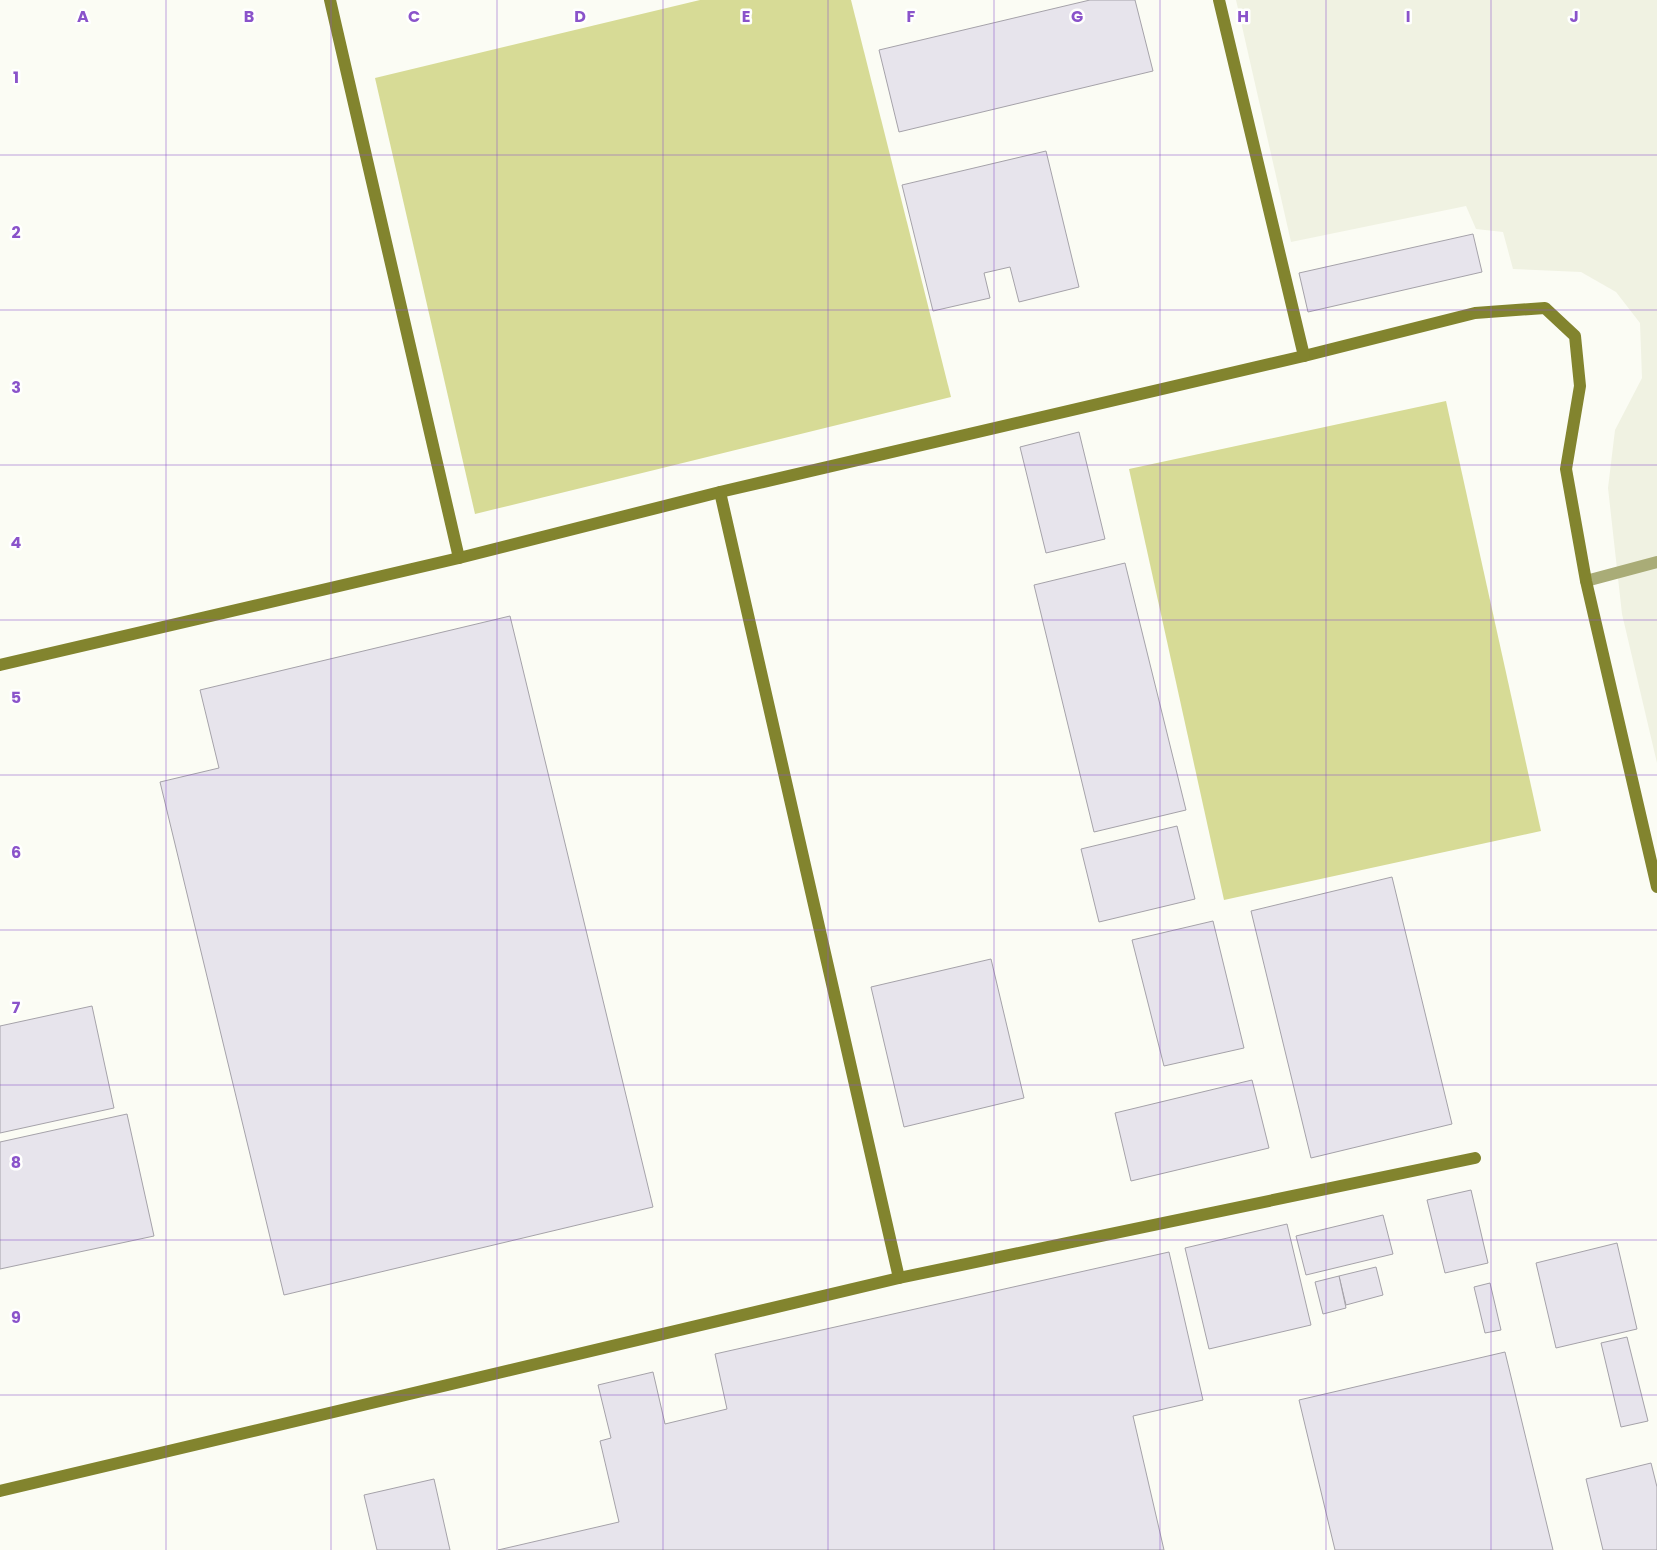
<svg xmlns="http://www.w3.org/2000/svg" width="1657" height="1550" font-family="Poppins,sans-serif">
  <rect width="100%" height="100%" fill="#fbfcf4"/>
  <path fill="#f0f2e2" d="M1236,0h421v763l-35,-149 -14,-126 7,-58 27,-52 -2,-55 -24,-31 -35,-20 -68,-3 -10,-37 -27,-3 -10,-23 -175,36z"/>
  <g fill="#d7db96">
    <path d="M700,0h151l100,397 -476,117 -100,-436z"/>
    <path d="M1446,401l95,430 -317,69 -95,-431z"/>
  </g>
  <g fill="#e7e4ec" stroke="#a5a2a9">
    <path d="M1090,0h45l18,71 -254,61 -20,-82z"/>
    <path d="M1046,151l33,136 -60,15 -9,-35 -26,6 6,25 -57,13 -31,-126z"/>
    <path d="M1473,234l9,38 -174,40 -9,-39z"/>
    <path d="M1079,432l26,107 -59,14 -26,-106z"/>
    <path d="M1125,563l61,247 -92,22 -60,-247z"/>
    <path d="M510,616l143,591 -369,88 -124,-513 59,-14 -19,-78z"/>
    <path d="M1177,826l18,73 -96,23 -18,-73z"/>
    <path d="M1392,877l60,247 -141,34 -60,-247z"/>
    <path d="M1213,921l31,127 -80,18 -32,-126z"/>
    <path d="M991,959l33,139 -120,29 -33,-140z"/>
    <path d="M92,1006l22,102 -114,25v-107z"/>
    <path d="M1252,1080l17,68 -138,33 -16,-68z"/>
    <path d="M127,1114l27,122 -154,33v-127z"/>
    <path d="M1471,1190l17,73 -43,10 -18,-73z"/>
    <path d="M1383,1215l10,39 -87,21 -10,-39z"/>
    <path d="M1287,1224l24,101 -102,24 -24,-101z"/>
    <path d="M1617,1243l20,86 -81,19 -20,-85z"/>
    <path d="M1169,1252l34,148 -70,16 31,134h-666l121,-28 -19,-81 11,-3 -13,-53 55,-13 12,52 62,-15 -12,-55z"/>
    <path d="M1376,1267l7,28 -37,10 -7,-29z"/>
    <path d="M1339,1276l7,32 -23,6 -8,-32z"/>
    <path d="M1490,1283l11,47 -16,3 -11,-46z"/>
    <path d="M1627,1337l21,84 -27,6 -20,-84z"/>
    <path d="M1505,1352l48,198h-218l-36,-150z"/>
    <path d="M1651,1463l6,24v63h-54l-17,-71z"/>
    <path d="M434,1479l16,71h-73l-13,-55z"/>
  </g>
  <g fill="none" stroke-linecap="round" stroke-linejoin="round">
    <path stroke="#a9ac77" stroke-width="12" d="M1586,581l71,-19"/>
    <g stroke="#82842e" stroke-width="12">
      <path d="M330,0l129,558"/>
      <path d="M1304,356l171,-43 70,-5 30,28 5,50 -14,83 20,112 71,306"/>
      <path d="M720,492l179,786"/>
      <path d="M0,665l459,-107 261,-66 584,-136 -85,-356"/>
      <path d="M0,1491l899,-213 576,-120"/>
    </g>
  </g>
  <path fill="none" stroke="#8a53ca" stroke-width="1" stroke-opacity="0.55" d="M166,0v1550M331,0v1550M497,0v1550M663,0v1550M828,0v1550M994,0v1550M1160,0v1550M1326,0v1550M1491,0v1550M0,155h1657M0,310h1657M0,465h1657M0,620h1657M0,775h1657M0,930h1657M0,1085h1657M0,1240h1657M0,1395h1657"/>
  <g font-size="16" text-anchor="middle" font-weight="bold" fill="#8a53ca" stroke="#fffffe" stroke-width="5" stroke-linejoin="round" paint-order="stroke">
    <text x="83" y="22">A</text>
    <text x="249" y="22">B</text>
    <text x="414" y="22">C</text>
    <text x="580" y="22">D</text>
    <text x="746" y="22">E</text>
    <text x="911" y="22">F</text>
    <text x="1077" y="22">G</text>
    <text x="1243" y="22">H</text>
    <text x="1408" y="22">I</text>
    <text x="1574" y="22">J</text>
    <text x="16" y="83">1</text>
    <text x="16" y="238">2</text>
    <text x="16" y="393">3</text>
    <text x="16" y="548">4</text>
    <text x="16" y="703">5</text>
    <text x="16" y="858">6</text>
    <text x="16" y="1013">7</text>
    <text x="16" y="1168">8</text>
    <text x="16" y="1323">9</text>
  </g>
</svg>
